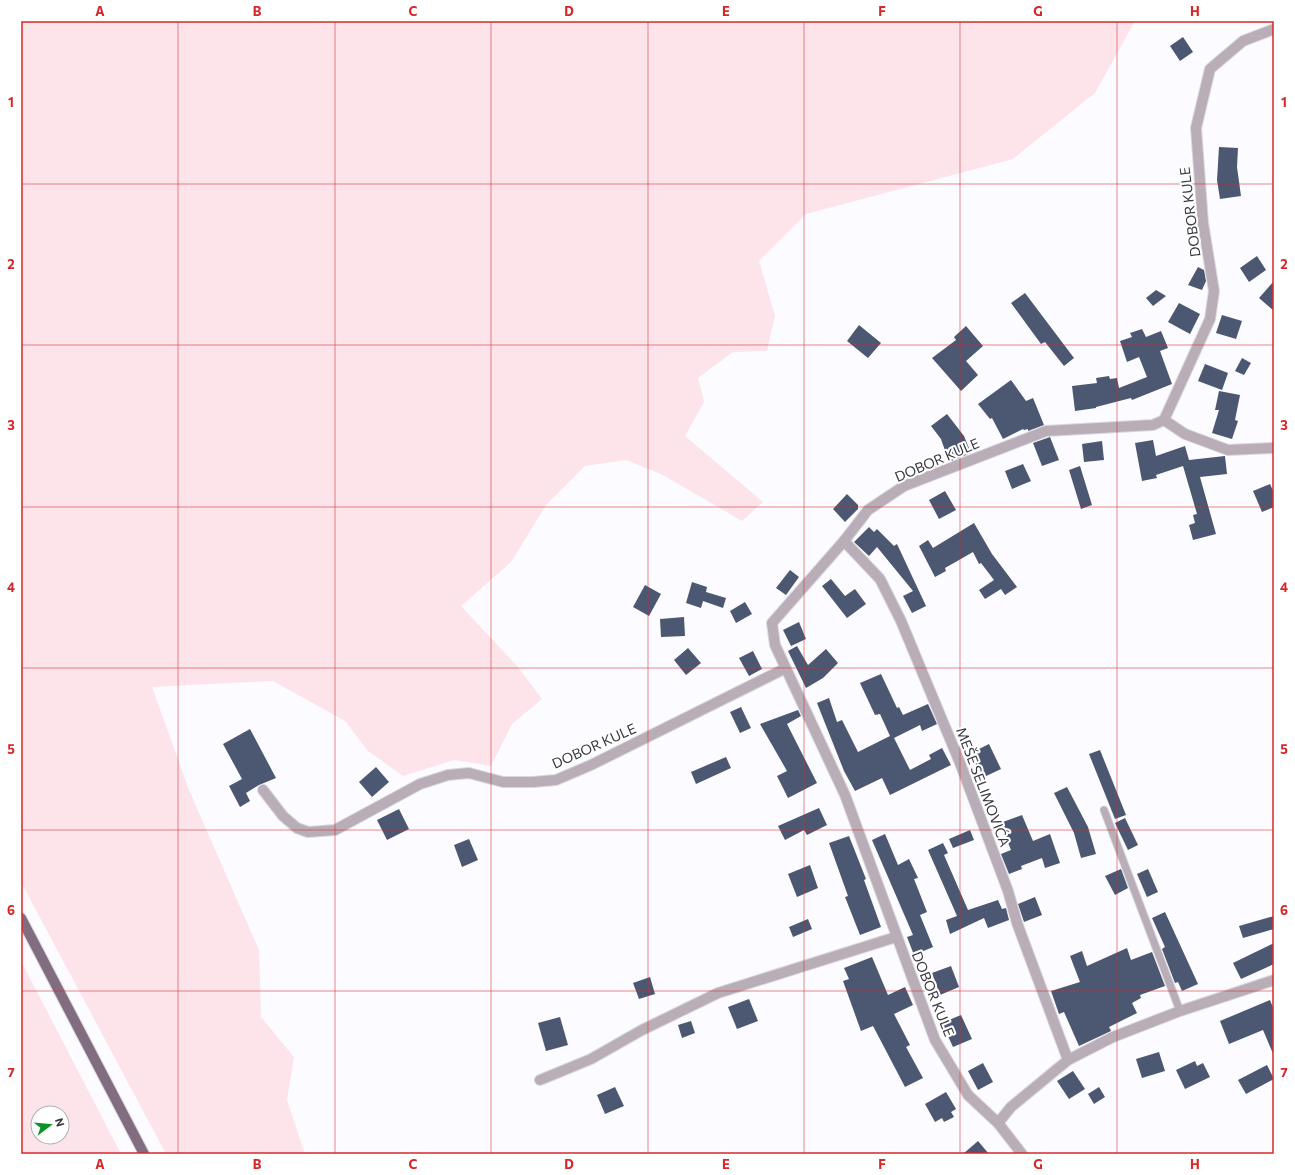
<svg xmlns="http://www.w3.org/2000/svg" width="1295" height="1175" font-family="Commissioner,sans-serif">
  <rect width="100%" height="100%" fill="#fcfbff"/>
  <g fill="#fde4eb" fill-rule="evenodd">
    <path d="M21,21h1114l-40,72 -82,66 -207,55 -47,47 16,55 -8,35 -34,1 -35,26 6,24 -19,34 78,66 -21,19 -79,-46 -37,-15 -41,6 -39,39 -35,57 -50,44 57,61 24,32 -30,25 -21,42 -37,-6 -51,16 -35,-25 -23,-30 -72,-40 -121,6 37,103 70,160 2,67 33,40 -7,43 18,54h-139l-145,-272z"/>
    <path d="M21,961l100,193h-100zM38,1113h24v24h-24z"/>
  </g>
  <g fill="#4c5772">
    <path d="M1183,37l10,15 -13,9 -10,-15z"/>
    <path d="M1219,147l19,1 -1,19 4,29 -21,3 -3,-19z"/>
    <path d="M1257,256l9,14 -17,12 -9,-14z"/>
    <path d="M1198,267l6,3 2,11 -4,9 -14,-5z"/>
    <path d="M1274,281v30l-15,-13z"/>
    <path d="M1156,290l10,6 -13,10 -7,-8z"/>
    <path d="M1025,293l49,65 -10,8 -19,-24 -4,2 -30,-41z"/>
    <path d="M1179,303l21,11 -10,20 -22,-12z"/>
    <path d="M1222,315l20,6 -6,18 -20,-6z"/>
    <path d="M859,325l22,18 -13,15 -21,-17z"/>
    <path d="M966,326l17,20 -17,15 12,14 -17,16 -29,-33 24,-18 -2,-3z"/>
    <path d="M1142,329l4,8 15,-6 7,17 -8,3 12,33 -40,16 -1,-2 -35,9v1l-21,3 -3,-25 25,-3 -1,-5 13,-2 1,3 7,-1 2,10 28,-11 -8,-20 -12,5 -7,-21 12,-4 -2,-4z"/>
    <path d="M1242,358l9,5 -7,12 -9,-4z"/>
    <path d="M1205,364l23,9 -6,17 -24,-9z"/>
    <path d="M1011,380l15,21 7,-3 11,27 -16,6v-2l-4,1 -1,-1 -20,10 -11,-21 -2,1 -12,-15z"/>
    <path d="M1219,391l21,4 -5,25 3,1 -6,18 -20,-6 7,-23h-4z"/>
    <path d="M947,414l17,22 7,17 -22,9 -8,-23 -10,-13z"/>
    <path d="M1050,437l9,23 -17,6 -9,-23z"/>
    <path d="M1153,440l3,16 29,-10 4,14 36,-4 2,18 -27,3 16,57 -23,6 -4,-15 6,-2 -2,-8 4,-1 -14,-48 -27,9 1,3 -15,3 -7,-38z"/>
    <path d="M1102,441l2,19 -20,2 -2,-18z"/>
    <path d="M1023,464l8,17 -19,8 -7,-18z"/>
    <path d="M1080,466l12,39 -11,4 -12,-39z"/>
    <path d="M1270,484l4,9v14l-12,5 -9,-21z"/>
    <path d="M945,491l11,19 -17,9 -10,-19z"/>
    <path d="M847,494l11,11v4l-13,13 -12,-13z"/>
    <path d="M974,523l18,31 25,33 -12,8 -4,-6 -16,10 -6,-9 15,-10 -13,-17 -2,1 -6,-12 -28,16 1,3 -11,6 -16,-31 9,-6 5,8z"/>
    <path d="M869,527l5,5 3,-3 17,17 3,-2 29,62 -14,7 -9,-17 10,-5 -36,-44 -8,9 -15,-14z"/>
    <path d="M790,570l9,7 -13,18 -10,-7z"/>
    <path d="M831,579l14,17 10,-7 11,15 -19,14 -25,-32z"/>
    <path d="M692,582l15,5 -1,5 20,6 -3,10 -20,-7 -2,7 -15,-5z"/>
    <path d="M645,585l16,9 -12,22 -16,-9z"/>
    <path d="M745,602l7,12 -16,9 -6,-12z"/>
    <path d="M684,617l1,19 -24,1 -1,-18z"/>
    <path d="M799,622l7,17 -15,7 -8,-16z"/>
    <path d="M797,646l11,19 18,-16 12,14 -15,15 -17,10 -18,-37z"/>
    <path d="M688,648l13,15 -15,12 -12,-15z"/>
    <path d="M753,651l9,18 -13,7 -10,-18z"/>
    <path d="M881,674l16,34 2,-1 4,8 25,-11 9,20 -15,7 -2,-6 -26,13 16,32 21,-11 -2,-4 13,-7 9,17 -61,30 -8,-17 -27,13 -11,-20 -27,-68 12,-5 8,24 5,-2 16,32 32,-16 -10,-22 -5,1 -15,-32z"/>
    <path d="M741,707l10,21 -11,5 -10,-21z"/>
    <path d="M798,710l3,6 -14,8 30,59 -29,15 -11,-22 10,-5 -27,-47z"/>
    <path d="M250,729l26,49 -17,7 -13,8 4,8 -10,6 -11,-21 13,-7 -19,-35z"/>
    <path d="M989,744l12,25 -19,9 -11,-25z"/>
    <path d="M1100,750l26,65 -11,4 -26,-65z"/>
    <path d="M726,757l5,11 -35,16 -5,-12z"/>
    <path d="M376,767l13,15 -17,15 -13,-15z"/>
    <path d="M1067,787l21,40 8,27 -15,4 -7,-25 -20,-40z"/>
    <path d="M819,808l8,17 -20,10 -3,-5 -19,10 -7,-14z"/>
    <path d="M399,809l10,20 -22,11 -10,-20z"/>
    <path d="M1022,815l11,26 17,-7 10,29 -15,5 -3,-10 -21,8 1,3 -13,5 -8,-20 10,-4 -11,-27z"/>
    <path d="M1125,818l13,27 -10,5 -13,-27z"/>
    <path d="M970,830l4,10 -21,8 -4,-9z"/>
    <path d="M885,834l13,31 11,-6 9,19 -4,1 13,33 -7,3 13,32 -19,8 -7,-18 6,-2 -41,-95z"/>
    <path d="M849,836l17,43 -2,1 17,47 -21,8 -15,-38 3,-1 -19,-53z"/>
    <path d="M469,839l9,21 -16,7 -8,-22z"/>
    <path d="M943,843l5,10 -4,2 24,55 30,-10 4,9 4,-1 3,12 -21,8 -4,-10 -34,16 -4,-14 11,-4 -29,-66z"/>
    <path d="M810,865l8,23 -21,9 -9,-23z"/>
    <path d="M1121,869l7,19 -13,7 -10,-19z"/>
    <path d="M1148,869l10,23 -11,5 -10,-23z"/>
    <path d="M1035,897l7,18 -18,7 -6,-18z"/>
    <path d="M1165,912l33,72 -16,7 -4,-9 -3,1 -13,-34 3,-2 -13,-29z"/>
    <path d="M1274,916v13l-31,9 -4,-12z"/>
    <path d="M808,919l4,10 -19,8 -4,-10z"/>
    <path d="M1274,943v21l-33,15 -8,-16z"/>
    <path d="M1127,948l4,12 21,-8 13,34 -25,9 1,3 -9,5 5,10 -28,14 2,4 -32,15 -15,-34 -5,2 -8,-23 29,-9 -10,-26 12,-5 5,15z"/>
    <path d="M872,957l16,38 17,-8 8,18 -19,9 16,31 -4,2 17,31 -18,9 -32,-61 -12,5 -18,-50 6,-2 -5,-11z"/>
    <path d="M951,966l8,21 -19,8 -8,-22z"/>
    <path d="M650,977l5,17 -16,5 -6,-16z"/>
    <path d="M749,999l9,22 -21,8 -9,-22z"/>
    <path d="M1270,1000l4,10v46l-11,-26 -34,14 -9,-23z"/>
    <path d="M961,1015l11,24 -19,8 -11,-24z"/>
    <path d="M560,1017l8,28 -22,6 -8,-28z"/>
    <path d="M691,1021l4,12 -13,5 -4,-13z"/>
    <path d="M1159,1052l6,19 -23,7 -6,-19z"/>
    <path d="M1195,1061l2,5 6,-3 7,14 -25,12 -9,-19z"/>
    <path d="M983,1063l10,19 -15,8 -10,-19z"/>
    <path d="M1267,1065l7,14 -28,15 -8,-14z"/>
    <path d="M1073,1071l12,18 -16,10 -12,-18z"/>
    <path d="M615,1087l9,19 -19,8 -8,-19z"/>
    <path d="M1099,1087l6,10 -11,7 -6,-10z"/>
    <path d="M946,1092l10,17 -5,3 3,5 -10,5 -2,-4 -7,4 -10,-18z"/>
    <path d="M978,1141l11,13h-26z"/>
  </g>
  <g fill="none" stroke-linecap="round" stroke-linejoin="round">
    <defs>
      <path id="service" d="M1104,810l76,201"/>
      <g id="minor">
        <path d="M1164,420l21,14 43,16 46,-2"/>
        <path d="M844,541l36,38 21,42 59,142 48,128 9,32 51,137"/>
        <path d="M263,790l20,26 14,12 11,4 27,-2 85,-46 28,-9 21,-2 34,9h30l23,-2 35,-15 193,-96"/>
        <path d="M540,1080l51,-21 51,-29 76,-37 178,-56"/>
        <path d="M998,1123l13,-16 57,-47 45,-23 67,-26 94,-31"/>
        <path d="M1022,1154l-24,-31 -30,-28 -33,-55 -90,-245 -70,-150 -3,-22 72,-82 24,-31 36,-24 142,-55 107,-6 11,-5 46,-101 4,-28 -11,-68 -7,-95 14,-59 33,-28 31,-12"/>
      </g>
      <path id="primary" d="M21,918l123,236"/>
    </defs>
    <use href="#service" stroke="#d9d8dd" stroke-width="9"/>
    <use href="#minor" stroke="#d9d8dd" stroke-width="12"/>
    <use href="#primary" stroke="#d9d8dd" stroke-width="12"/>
    <use href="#service" stroke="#b9adb8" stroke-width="7"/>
    <use href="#minor" stroke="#b9adb8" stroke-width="10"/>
    <use href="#primary" stroke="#816c80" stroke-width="10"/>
  </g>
  <path fill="none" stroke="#d62828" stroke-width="1" stroke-opacity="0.55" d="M178,21v1133M335,21v1133M491,21v1133M648,21v1133M804,21v1133M960,21v1133M1117,21v1133M21,184h1253M21,345h1253M21,507h1253M21,668h1253M21,830h1253M21,991h1253"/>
  <g text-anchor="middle" stroke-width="4" stroke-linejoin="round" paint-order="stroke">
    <g font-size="14" fill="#3a3840" stroke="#fff">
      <text transform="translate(1190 212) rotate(-97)" y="5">DOBOR KULE</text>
      <text transform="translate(937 460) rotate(-23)" y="5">DOBOR KULE</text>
      <text transform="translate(594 746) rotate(-24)" y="5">DOBOR KULE</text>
      <text transform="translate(983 787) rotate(69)" y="5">MEŠE SELIMOVIĆA</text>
      <text transform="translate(933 994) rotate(68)" y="5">DOBOR KULE</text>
    </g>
  </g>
  <rect width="1295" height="1175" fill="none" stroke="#ffffff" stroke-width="44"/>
  <g transform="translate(50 1125) rotate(74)"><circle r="19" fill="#ffffff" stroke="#b0afb3"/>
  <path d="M0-3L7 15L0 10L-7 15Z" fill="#0a9327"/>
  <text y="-6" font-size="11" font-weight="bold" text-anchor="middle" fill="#3a3840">N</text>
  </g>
  <rect x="22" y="22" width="1251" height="1131" fill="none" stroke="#d62828" stroke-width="1.5"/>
  <g font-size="13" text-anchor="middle" font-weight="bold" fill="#d62828">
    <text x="100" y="16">A</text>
    <text x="257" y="16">B</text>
    <text x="413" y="16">C</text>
    <text x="569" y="16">D</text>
    <text x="726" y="16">E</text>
    <text x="882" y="16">F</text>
    <text x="1038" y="16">G</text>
    <text x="1195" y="16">H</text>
    <text x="11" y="107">1</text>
    <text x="1284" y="107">1</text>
    <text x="11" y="269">2</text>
    <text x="1284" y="269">2</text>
    <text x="11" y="430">3</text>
    <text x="1284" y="430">3</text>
    <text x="11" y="592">4</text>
    <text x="1284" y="592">4</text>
    <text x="11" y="754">5</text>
    <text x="1284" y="754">5</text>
    <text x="11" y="915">6</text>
    <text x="1284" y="915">6</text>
    <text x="11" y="1077">7</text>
    <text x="1284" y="1077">7</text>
    <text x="100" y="1169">A</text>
    <text x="257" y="1169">B</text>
    <text x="413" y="1169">C</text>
    <text x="569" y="1169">D</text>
    <text x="726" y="1169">E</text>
    <text x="882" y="1169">F</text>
    <text x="1038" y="1169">G</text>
    <text x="1195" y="1169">H</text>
  </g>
</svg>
